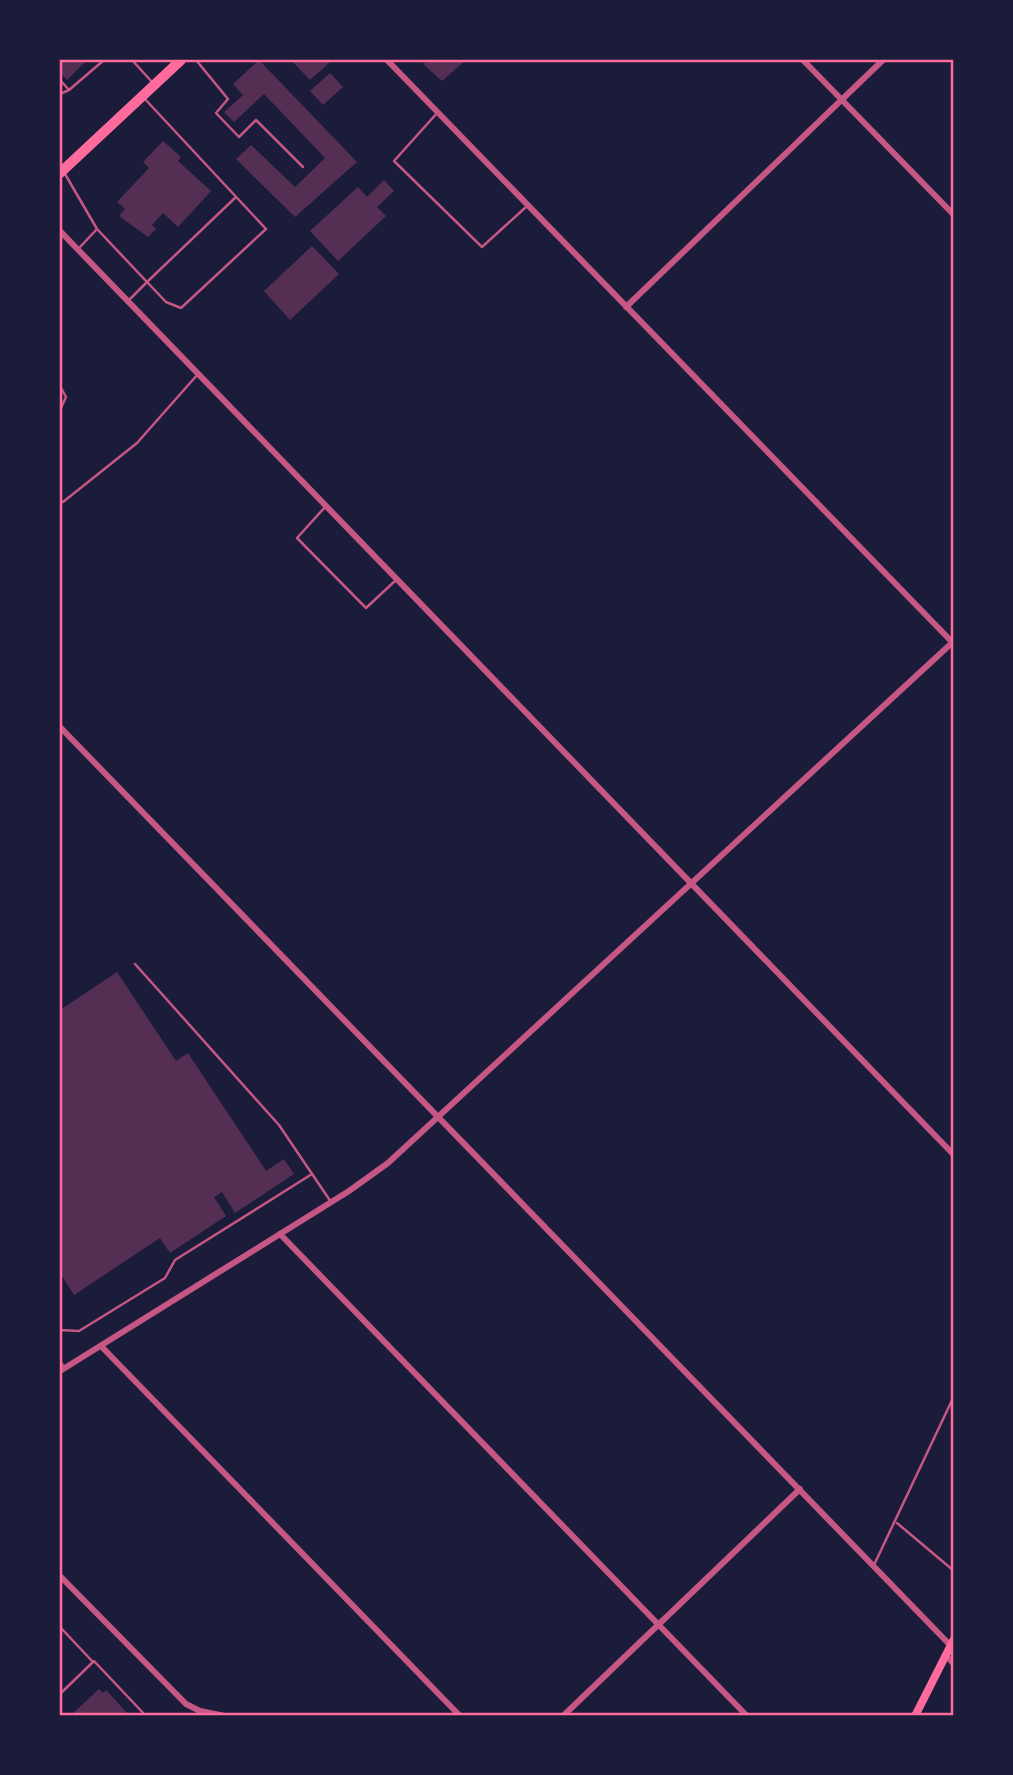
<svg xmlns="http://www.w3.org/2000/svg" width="1013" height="1775" font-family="Rubik,sans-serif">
  <rect width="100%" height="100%" fill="#1b1b3a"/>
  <g fill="#542f53">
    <path d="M60,60h25l1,1 -19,19 -7,-8z"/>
    <path d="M259,60l98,102 -62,55 -59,-58 15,-14 44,42 30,-29 -61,-64 -30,28 -10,-10 19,-17 -10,-11z"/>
    <path d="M291,60h37l2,2 -20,18z"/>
    <path d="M429,60h37l-24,21 -19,-17z"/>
    <path d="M330,73l13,14 -20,18 -13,-14z"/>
    <path d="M163,141l18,16 -3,4 33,30 -33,36 -15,-14 -11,12 4,4 -8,8 -29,-21 6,-7 -8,-7 32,-34 -6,-6z"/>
    <path d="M384,180l10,11 -17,16 9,9 -48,45 -28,-30 48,-44 9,10z"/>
    <path d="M312,246l27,28 -49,46 -26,-29z"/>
    <path d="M117,972l59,89 12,-8 78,118 18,-12 10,15 -59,39 -13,-21 -8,5 12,19 -56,37 -10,-15 -86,57 -14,-22v-263z"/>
    <path d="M99,1689l4,4 3,-3 24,26h-60z"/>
  </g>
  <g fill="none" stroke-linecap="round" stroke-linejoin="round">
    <g stroke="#c65784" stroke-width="2.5">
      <path d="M132,60l20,22"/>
      <path d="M196,60l32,39 -12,14 23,24 17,-17 47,47"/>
      <path d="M60,80l9,10"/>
      <path d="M60,94l9,-4 35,-30"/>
      <path d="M438,112l-44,49 88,86 44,-40"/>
      <path d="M65,174l32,55 50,53 89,-85"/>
      <path d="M80,247l17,-18"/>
      <path d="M129,300l18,-18 19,20 15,6 85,-79 -122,-131"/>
      <path d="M60,386l6,11 -6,13"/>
      <path d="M60,501l3,1 74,-59 61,-69"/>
      <path d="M326,506l-29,32 69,70 30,-28"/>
      <path d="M135,964l144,161 52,77"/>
      <path d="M60,1330l19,1 86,-53 10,-18 137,-86"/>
      <path d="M60,1360l4,8"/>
      <path d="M897,1523l57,48"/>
      <path d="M874,1565l80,-169"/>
      <path d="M60,1627l33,35"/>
      <path d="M60,1694l34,-33 52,55"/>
    </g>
    <g stroke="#c65784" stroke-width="6">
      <path d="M387,60l567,584"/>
      <path d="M803,60l151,155"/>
      <path d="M60,231l894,924"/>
      <path d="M626,307l257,-247"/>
      <path d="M60,727l890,918"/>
      <path d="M280,1234l467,482"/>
      <path d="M101,1346l359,370"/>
      <path d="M60,1371l289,-180 39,-28 566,-522"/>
      <path d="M60,1576l126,128 14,7 25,5"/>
      <path d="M945,1655l9,9"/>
      <path d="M563,1716l237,-227"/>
    </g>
    <path stroke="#ff6b9d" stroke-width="8" d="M915,1716l39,-77"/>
    <path stroke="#ff6b9d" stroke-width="10" d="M60,173l121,-113"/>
  </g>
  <rect width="1013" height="1775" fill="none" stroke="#1b1b3a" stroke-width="122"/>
  <rect x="61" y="61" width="891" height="1653" fill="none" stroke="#ff6b9d" stroke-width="2.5"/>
</svg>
